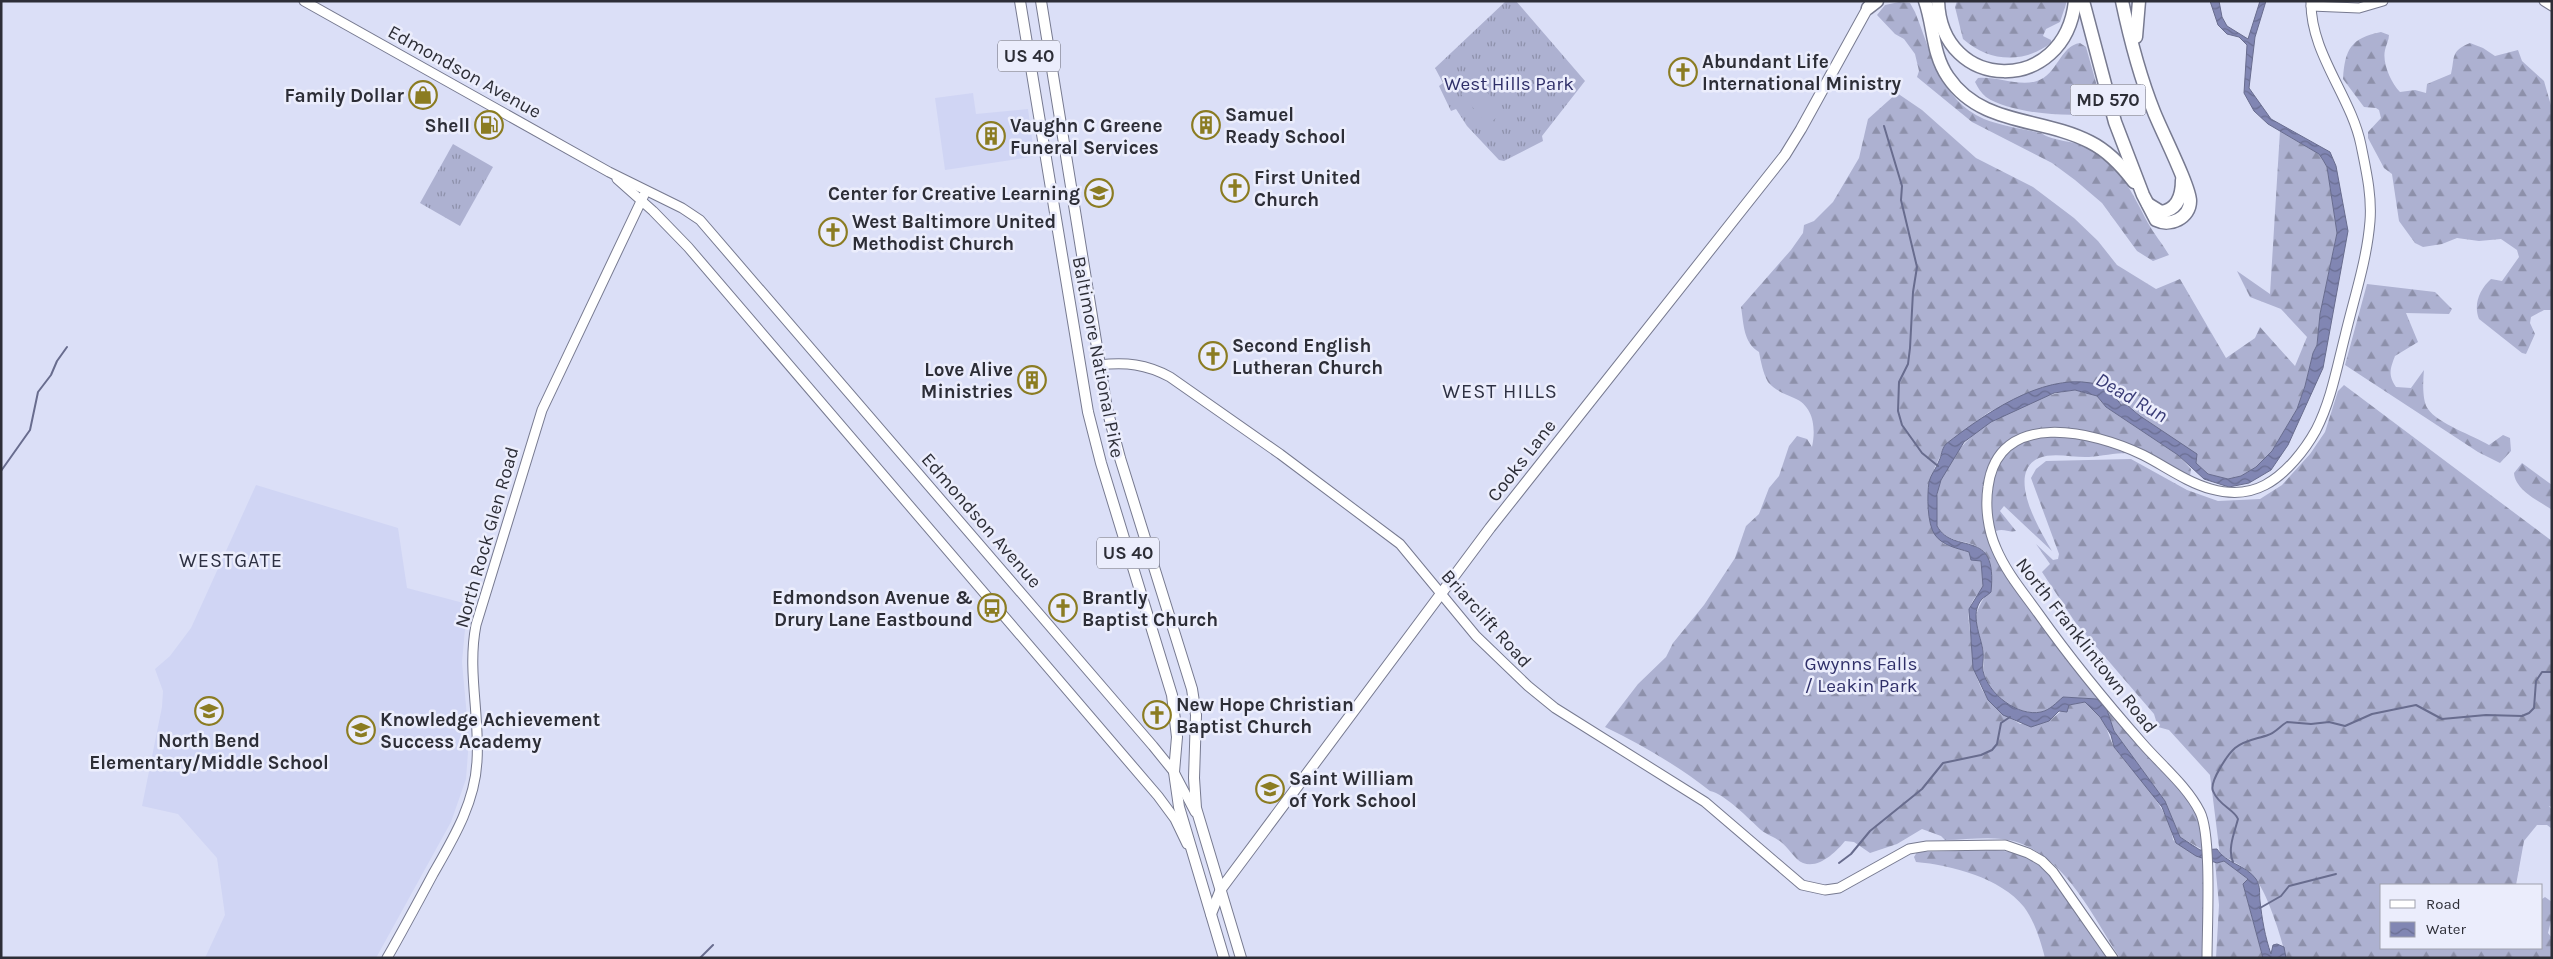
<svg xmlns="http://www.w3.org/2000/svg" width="2553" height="959" font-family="Karla,sans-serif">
  <defs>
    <pattern id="grass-tufts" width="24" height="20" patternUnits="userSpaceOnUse" patternTransform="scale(1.25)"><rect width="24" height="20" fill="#adb1d1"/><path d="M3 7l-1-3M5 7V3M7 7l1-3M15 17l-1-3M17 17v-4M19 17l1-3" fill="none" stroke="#8d90aa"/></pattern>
    <pattern id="forest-firs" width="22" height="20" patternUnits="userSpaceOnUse" patternTransform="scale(1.25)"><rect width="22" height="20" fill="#adb1d1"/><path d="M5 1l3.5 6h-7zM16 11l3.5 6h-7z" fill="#8d90aa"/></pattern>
    <pattern id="water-waves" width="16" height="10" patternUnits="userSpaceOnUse" patternTransform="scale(1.25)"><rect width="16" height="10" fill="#8186b3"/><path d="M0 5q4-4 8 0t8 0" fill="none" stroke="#6a6e92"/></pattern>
  </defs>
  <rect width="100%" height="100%" fill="#dbdff7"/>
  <g fill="#d0d5f4">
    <path d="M973,93l3,21 52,-5 5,37 4,10 -92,14 -10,-72z"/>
    <path d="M256,485l142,43 9,60 64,17 -6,24 -3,33 7,77 -3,40 -15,43 -75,136h-171l20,-43 -8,-57 -39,-44 -36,-8 20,-99 1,-16 -8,-22 15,-13 21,-28z"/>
  </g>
  <g fill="url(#grass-tufts)">
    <path d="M1506,1h10l69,80 -43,55 1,5 -39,20 -5,-1 -32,-34 -11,-17 -5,2 -12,-25 4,-3 -8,-15z"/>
    <path d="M453,144l40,23 -33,59 -40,-23z"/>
  </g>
  <g fill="url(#forest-firs)">
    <path d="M1957,1h110l-7,21 -14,7 -3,7 8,4v3c-28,21 -62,19 -88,-4l-8,-32z"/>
    <path d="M1899,2l11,1 5,9c16,39 25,88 69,107 18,7 38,10 57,14 13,9 32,7 47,15 32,16 44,45 60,75 6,11 14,20 21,32l-16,6 -16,-10 -35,-48 -27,-23 -23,-17 -80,-41 -55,-45 2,-6 -4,-17 -11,-15 -9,-5 -18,-19 8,-10z"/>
    <path d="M2381,32l8,3c0,5 -3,10 -4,15 -3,13 6,33 15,42l15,-2 11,3 1,-9 24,-10c4,-16 -1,-23 19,-31l13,5 12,8 23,-6 4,11 22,20 8,28v201h-8l-13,7 -1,6 5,11 -9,20 -4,-1 -43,-34c-6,-15 1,-30 12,-40l11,2 17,-24 -2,-7 -16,-11 -22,2 -22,-3 -15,6 -19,3 -8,-4 -16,-22 -7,-47 -8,-6 -16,-30v-6l13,-14 -2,-8 -3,-2 -12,-1 -21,-28c2,-30 8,-41 38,-47z"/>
    <path d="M2080,43l6,4 16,57 -7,9c-26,5 -86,0 -109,-16 -5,-4 -8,-9 -11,-15l3,-4c19,-2 41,9 59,3 20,-6 23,-35 43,-38z"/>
    <path d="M1897,93l25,17 54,48 57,29 41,31 24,23 19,24 39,24 24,-10 46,79 29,-20 5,-11 35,39 12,-29 -26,-28 -31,-12 -13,-26 33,23 10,-163 39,23 8,13 10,66 -17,81 -3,31 -4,8 -8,33 -8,23 -25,42 -16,16 -15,9 -13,3 -20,-5 -12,-11 1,-8 -57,-39 -8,-8 -11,-3 -11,-16 -46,-7 -26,7 -49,23 -43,32 -12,25v65l10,10 25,8 12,9 2,25c-3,7 -10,12 -12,19 -5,11 -1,23 0,34 4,46 9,60 49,85l29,-3 20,-16 16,-3c5,6 11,11 16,16 7,10 9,24 15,32 19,25 54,58 57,90l30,18 2,100h-85c-29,-44 -59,-112 -118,-119 -18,-2 -39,1 -57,1l-4,-4 -19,-7 -25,15 -27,9 -16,-11 -9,-1c-9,11 -26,28 -42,22 -8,-3 -15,-16 -22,-21 -6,-5 -14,-7 -20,-12 -12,-11 -36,-36 -51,-39 -33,-26 -68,-46 -105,-64l33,-43 28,-27 7,-14 31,-38 31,-47 11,-32 13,-12 10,-26 10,-12 10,-30 8,-10 10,3 5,8c4,-18 2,-41 -18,-49 -9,-4 -20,-8 -26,-16 -5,-9 -7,-20 -9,-30 -16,-10 -15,-27 -18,-45l50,-57 12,-17 1,-8 10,-4 19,-19 26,-44 9,-39z"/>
    <path d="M2367,284l68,8 17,17 -3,5 -43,-1 12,29 -23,14c-5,13 -7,19 1,31l15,1 13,-18c-1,10 -2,31 4,39 9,14 46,27 61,36l14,-10 7,3 1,13 -11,12 -22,-11 -133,-87z"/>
    <path d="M2344,385l208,156v266l-3,-1 3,4v37l-1,-19 -4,-3h-10l-13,16 -8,44h-134v63h160v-49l3,-2 7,5v15l-4,16 4,5v20h-266c-4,-19 -20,-70 -33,-82 -10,-10 -21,-16 -33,-21l-10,-80 -41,-45 -11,-3 -4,-13 -79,-92 -33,-50 8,-8 -14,-20 17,16 5,-1 1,-5 -28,-76 5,-9 10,-8 85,-2 56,31 31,11 42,-2 22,-14 28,-31 15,-22 13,-41z"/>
    <path d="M2075,390l22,6 9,11 72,48 13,14 -1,7 -57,-30 -46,-15 -23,-2 -38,3 -17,9 -17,20 -8,47 21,63 181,226 15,25 2,28 -23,-13 -15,-36 -51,-70 -7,-21 -10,-11 -34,-2c-5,5 -11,11 -18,14 -22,7 -50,-11 -59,-32 -4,-9 -1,-17 -2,-26 -1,-9 -6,-17 -8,-26 -4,-28 27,-36 10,-71 -9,-20 -37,-8 -49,-30 0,-16 -2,-31 4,-46 19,-51 82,-83 134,-90z"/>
    <path d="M2064,435l26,4 37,14c-13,0 -25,3 -38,4 -15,1 -35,-5 -50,1 -34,15 1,73 13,93l-48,-45 -4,5 16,20c-7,2 -12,-3 -20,0 -11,-25 -5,-69 19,-86 14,-9 33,-9 49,-10z"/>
    <path d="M2522,463l30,22v25c-13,-9 -37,-20 -38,-37z"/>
    <path d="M1995,850c12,1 23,3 34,8 28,15 60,72 79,100h-63c-4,-16 -11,-38 -21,-51 -23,-29 -73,-42 -108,-45l-2,-5 3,-5z"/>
    <path d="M2224,861l24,18 -5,5 20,74h-47l3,-53 -4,-43z"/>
  </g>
  <path fill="#adb1d1" d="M1476,80l28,31 -16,14 -27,-31z"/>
  <path fill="url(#water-waves)" stroke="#686c8e" d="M2210,1h9l3,16 5,9 21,13 12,-38h6l-11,36 -6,51 22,31 59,33 6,14 12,65 -25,137 -35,77 -17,25 -22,13 -20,4 -25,-8 -26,-24 -72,-48 -9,-11 -22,-6 -21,3 -63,29 -27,20 -23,38 -4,14v32c17,31 61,-1 54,66 -3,3 -7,5 -9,7 -13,15 -1,37 1,52 1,7 -1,13 0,20 5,23 35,46 58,41 9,-2 15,-9 22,-15l34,2 10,11 7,21 51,70 15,36 20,13 17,-1c8,14 29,16 39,30 5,8 3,14 4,22 2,18 5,36 11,53l2,-9 4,-1 7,3 2,11h-23l-20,-74 5,-5 -24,-18 -7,2 -21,-7 -20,-13 -14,-36 -48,-60 -3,-12 -11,-18 -15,-15 -16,3 -2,7 -8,-1 -10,10 -18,6 -28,-12 -15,-15 -15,-32 -4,-59 14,-23 -2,-25 -10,-1 -2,-8c-12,-4 -26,-6 -34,-17 -8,-11 -8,-40 -6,-53 2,-8 7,-13 10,-21 3,-6 2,-11 7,-17 37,-29 95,-70 145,-61 6,1 14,2 19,6 4,4 7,11 11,16h6l13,11 57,38 -1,9 12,11 20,5 13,-3 15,-9 16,-16 25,-42 8,-23 8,-33 4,-8 3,-31 17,-81 -10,-66 -4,-7 -4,-6 -51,-30 -14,-13 -10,-18 3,-48 -8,-8 -12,-3 -9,-9z"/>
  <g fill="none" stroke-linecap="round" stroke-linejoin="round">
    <g stroke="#686c8e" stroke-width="2">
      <path d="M1884,126l18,60 -1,14 16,67 -4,25 -3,56 -2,16 -9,18 -1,29 4,14 20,28 16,13"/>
      <path d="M1,471l29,-41 8,-38 13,-17 6,-14 10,-14"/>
      <path d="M2233,862c-6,-13 2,-31 5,-43 -4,-10 -19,-13 -25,-28 -4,-9 15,-37 22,-43 10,-8 22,-9 33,-13 7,-2 12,-9 19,-13l24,2 18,-2 16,4 27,-12 44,-9 26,14 44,-4 36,1 7,-3 5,-5 2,-27 6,-9h10"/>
      <path d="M1839,863l12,-9 19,-23 52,-42 21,-26 38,-8 11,-5 5,-6 4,-21 9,-6"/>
      <path d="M2260,908l21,-12 8,-10 47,-12"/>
      <path d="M700,958l13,-13"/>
    </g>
    <defs>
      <g id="secondary">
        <path d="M304,1l305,171 73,36 18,12 453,526 21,26 21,40"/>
        <path d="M2544,1l8,5"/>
        <path d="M2311,6l48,2 24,-7"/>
        <path d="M617,179l36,32 35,36 470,549 17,23 12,25"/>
        <path d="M1099,365c27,-3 47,-1 71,12l110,77 120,90 76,92 52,50 27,22 150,94 97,83 23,5 14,-2 70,-39 18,-3 78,-1 23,8 14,8 11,11 60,86"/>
        <path d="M387,958c16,-28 31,-56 46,-84 20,-35 42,-71 44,-113 3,-46 -10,-90 -1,-136l66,-215 102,-215"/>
        <path d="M2207,958c0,-31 5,-122 -7,-146 -13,-26 -39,-47 -58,-69 -37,-42 -72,-85 -104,-130 -15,-21 -32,-41 -42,-65 -8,-18 -11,-41 -8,-61 10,-79 105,-56 155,-32 22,11 43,27 68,34 18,5 37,5 54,-4 21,-11 40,-35 51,-55 15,-29 21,-63 29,-94 9,-38 22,-76 25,-115 2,-26 -4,-51 -9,-76 -10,-49 -51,-92 -50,-144"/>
      </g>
      <g id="primary">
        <path d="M1020,1l68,411 13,51 71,232 5,42 -3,35 5,35 45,151"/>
        <path d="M1041,1l66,408 13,49 72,231 4,26 -2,63 2,30 45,150"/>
        <path d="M1211,914l10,-25 269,-361 295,-373 16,-26 70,-127"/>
      </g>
      <g id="highway">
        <path d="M1925,1c9,25 7,53 23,76 33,49 94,40 142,65 18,9 32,24 44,40"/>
        <path d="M1938,1c3,92 127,95 137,0"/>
        <path d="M2083,1l32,121 28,73 13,25c14,7 34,-2 34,-19 0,-14 -29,-71 -36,-89 -14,-35 -24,-73 -32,-111"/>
        <path d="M1868,8l9,-7"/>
        <path d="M2136,37l3,-36"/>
        <path d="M2148,204l13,8c17,-2 21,-17 21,-32"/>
      </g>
    </defs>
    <use href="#secondary" stroke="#777a90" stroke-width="11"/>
    <use href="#primary" stroke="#777a90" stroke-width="12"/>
    <use href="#highway" stroke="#777a90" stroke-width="15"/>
    <use href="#secondary" stroke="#fff" stroke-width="9"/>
    <use href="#primary" stroke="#fff" stroke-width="10"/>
    <use href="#highway" stroke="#fff" stroke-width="12"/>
  </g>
  <defs>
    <symbol id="church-ring" viewBox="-11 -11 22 22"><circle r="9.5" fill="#ebedfc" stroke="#8b7c22" stroke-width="1.5"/><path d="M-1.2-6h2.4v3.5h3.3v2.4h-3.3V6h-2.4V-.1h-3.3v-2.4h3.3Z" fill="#8b7c22"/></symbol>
    <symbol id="shop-ring" viewBox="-11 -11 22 22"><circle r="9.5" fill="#ebedfc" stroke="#8b7c22" stroke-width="1.5"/><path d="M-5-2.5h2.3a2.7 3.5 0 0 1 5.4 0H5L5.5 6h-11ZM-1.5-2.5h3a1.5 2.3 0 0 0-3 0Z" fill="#8b7c22"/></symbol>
    <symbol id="fuel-ring" viewBox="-11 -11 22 22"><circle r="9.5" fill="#ebedfc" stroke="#8b7c22" stroke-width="1.5"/><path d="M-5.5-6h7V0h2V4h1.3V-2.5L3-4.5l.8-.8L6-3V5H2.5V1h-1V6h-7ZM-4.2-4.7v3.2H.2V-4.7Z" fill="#8b7c22"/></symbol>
    <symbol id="building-ring" viewBox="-11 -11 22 22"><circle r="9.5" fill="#ebedfc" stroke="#8b7c22" stroke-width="1.5"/><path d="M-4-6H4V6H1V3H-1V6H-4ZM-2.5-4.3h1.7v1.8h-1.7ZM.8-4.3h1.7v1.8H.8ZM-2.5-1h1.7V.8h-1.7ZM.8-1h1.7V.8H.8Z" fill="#8b7c22"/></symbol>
    <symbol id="school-ring" viewBox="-11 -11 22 22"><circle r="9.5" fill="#ebedfc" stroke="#8b7c22" stroke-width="1.5"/><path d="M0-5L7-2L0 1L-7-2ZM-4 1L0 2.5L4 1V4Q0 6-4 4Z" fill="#8b7c22"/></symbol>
    <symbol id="bus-ring" viewBox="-11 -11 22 22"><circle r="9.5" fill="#ebedfc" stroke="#8b7c22" stroke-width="1.5"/><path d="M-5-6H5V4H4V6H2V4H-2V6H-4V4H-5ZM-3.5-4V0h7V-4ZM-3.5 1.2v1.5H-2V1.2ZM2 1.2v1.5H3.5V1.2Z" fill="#8b7c22"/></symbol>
  </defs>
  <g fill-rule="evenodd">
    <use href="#church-ring" x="1667" y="56" width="32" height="32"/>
    <use href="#shop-ring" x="407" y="79" width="32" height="32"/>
    <use href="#fuel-ring" x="473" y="109" width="32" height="32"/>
    <use href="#building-ring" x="1190" y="109" width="32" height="32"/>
    <use href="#building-ring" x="975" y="120" width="32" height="32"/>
    <use href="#church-ring" x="1219" y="172" width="32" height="32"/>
    <use href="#school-ring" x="1083" y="177" width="32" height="32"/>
    <use href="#church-ring" x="817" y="216" width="32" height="32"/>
    <use href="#church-ring" x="1197" y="340" width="32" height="32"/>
    <use href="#building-ring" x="1016" y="364" width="32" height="32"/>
    <use href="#bus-ring" x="976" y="592" width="32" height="32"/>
    <use href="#church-ring" x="1047" y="592" width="32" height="32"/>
    <use href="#school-ring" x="193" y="695" width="32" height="32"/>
    <use href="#church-ring" x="1141" y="699" width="32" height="32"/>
    <use href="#school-ring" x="345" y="714" width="32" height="32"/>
    <use href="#school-ring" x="1254" y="773" width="32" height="32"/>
  </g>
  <g text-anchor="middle" stroke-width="5" stroke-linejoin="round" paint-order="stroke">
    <g fill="#ebedfc" stroke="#666772" stroke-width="1">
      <rect x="998" y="40.5" width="62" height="31" rx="4"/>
      <rect x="2070.5" y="84.5" width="75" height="31" rx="4"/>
      <rect x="1097" y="537.5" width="62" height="31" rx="4"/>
    </g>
    <g font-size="18" font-weight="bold" fill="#2d2e37">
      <text x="1029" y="62">US 40</text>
      <text x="2108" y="106">MD 570</text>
      <text x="1128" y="559">US 40</text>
    </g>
    <g font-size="19" font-weight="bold" fill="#2d2e37" stroke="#ebedfc" text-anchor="start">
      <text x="1702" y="68">Abundant Life<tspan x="1702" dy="22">International Ministry</tspan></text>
      <text x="404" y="102" text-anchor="end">Family Dollar</text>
      <text x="1225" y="121">Samuel<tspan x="1225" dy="22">Ready School</tspan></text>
      <text x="470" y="132" text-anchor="end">Shell</text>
      <text x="1010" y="132">Vaughn C Greene<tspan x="1010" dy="22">Funeral Services</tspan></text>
      <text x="1254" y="184">First United<tspan x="1254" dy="22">Church</tspan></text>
      <text x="1080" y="200" text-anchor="end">Center for Creative Learning</text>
      <text x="852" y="228">West Baltimore United<tspan x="852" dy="22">Methodist Church</tspan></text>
      <text x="1232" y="352">Second English<tspan x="1232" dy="22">Lutheran Church</tspan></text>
      <text x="1013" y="376" text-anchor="end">Love Alive<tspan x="1013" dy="22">Ministries</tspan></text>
      <text x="973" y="604" text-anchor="end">Edmondson Avenue &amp;<tspan x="973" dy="22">Drury Lane Eastbound</tspan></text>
      <text x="1082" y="604">Brantly<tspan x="1082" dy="22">Baptist Church</tspan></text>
      <text x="1176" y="711">New Hope Christian<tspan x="1176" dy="22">Baptist Church</tspan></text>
      <text x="380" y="726">Knowledge Achievement<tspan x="380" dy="22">Success Academy</tspan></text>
      <text x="209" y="747" text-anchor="middle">North Bend<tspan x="209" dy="22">Elementary/Middle School</tspan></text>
      <text x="1289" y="785">Saint William<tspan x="1289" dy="22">of York School</tspan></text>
    </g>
    <g font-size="19" fill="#2d2e37" stroke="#ebedfc">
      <text transform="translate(465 71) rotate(29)" y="7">Edmondson Avenue</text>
      <text transform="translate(1099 357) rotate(79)" y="7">Baltimore National Pike</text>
      <text transform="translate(1521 460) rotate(-52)" y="7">Cooks Lane</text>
      <text transform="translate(982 520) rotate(49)" y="7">Edmondson Avenue</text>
      <text transform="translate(486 537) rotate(-74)" y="7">North Rock Glen Road</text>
      <text transform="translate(1487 618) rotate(48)" y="7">Briarclift Road</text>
      <text transform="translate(2087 645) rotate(52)" y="7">North Franklintown Road</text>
    </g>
    <g font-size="19" fill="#2f2f69" stroke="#ebedfc">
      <text x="1509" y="90">West Hills Park</text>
      <text x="1861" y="670">Gwynns Falls<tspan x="1861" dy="22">/ Leakin Park</tspan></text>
    </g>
    <g font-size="20" letter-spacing="1" fill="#2e3143" stroke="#ebedfc">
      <text x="1500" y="398">WEST HILLS</text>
      <text x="231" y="567">WESTGATE</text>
    </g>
    <g font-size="20" font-style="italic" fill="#3a3c77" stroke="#ebedfc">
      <text transform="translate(2132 397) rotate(30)" y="7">Dead Run</text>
    </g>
  </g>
  <rect width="2553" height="959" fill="none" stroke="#2d2e37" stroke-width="5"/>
  <rect x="2380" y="884" width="162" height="65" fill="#ebedfc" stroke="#9fa1ad"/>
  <rect x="2390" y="900" width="25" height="8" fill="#ffffff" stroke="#9fa1ad"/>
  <text x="2426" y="909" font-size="15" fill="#2d2e37">Road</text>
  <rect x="2390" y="922" width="25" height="15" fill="url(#water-waves)" stroke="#9fa1ad"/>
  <text x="2426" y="934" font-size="15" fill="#2d2e37">Water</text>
</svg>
